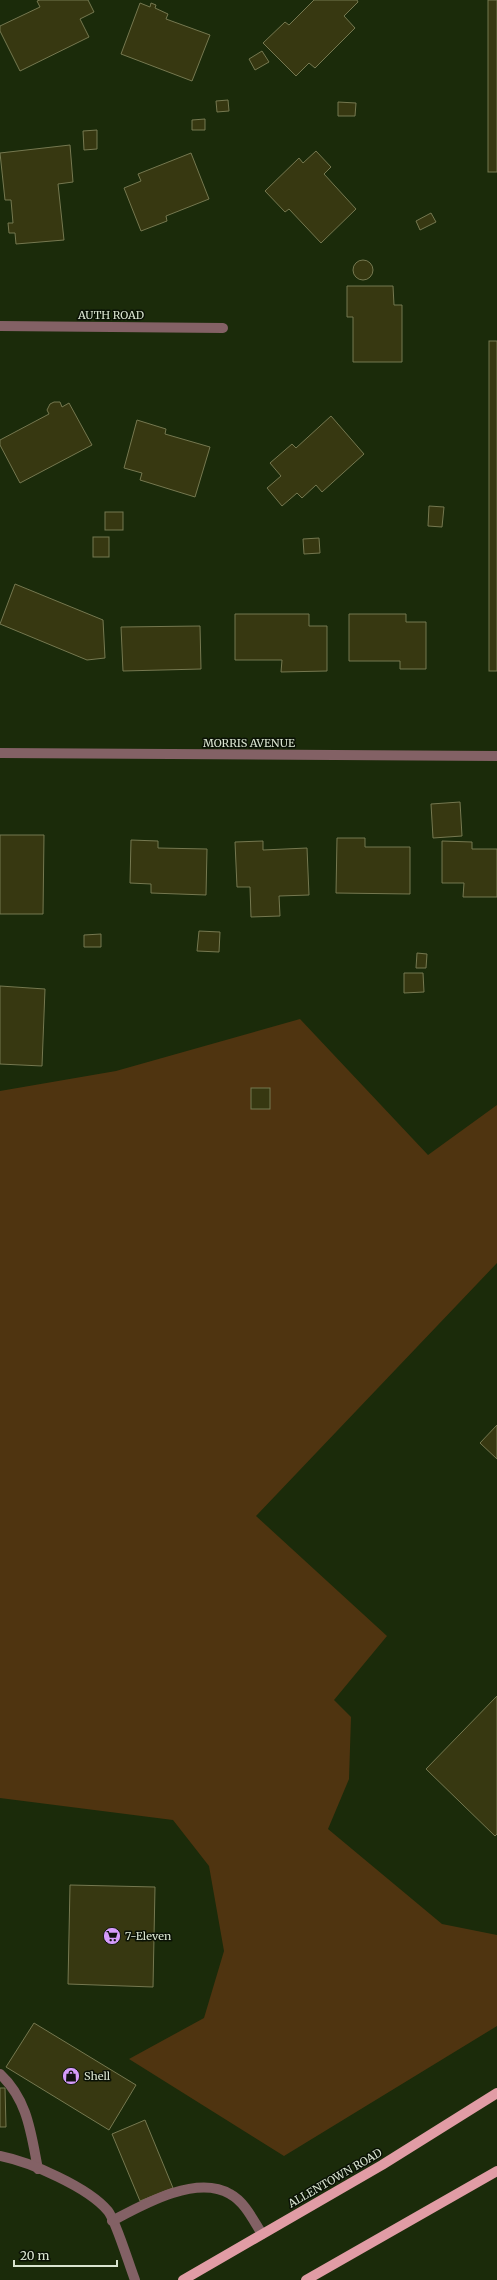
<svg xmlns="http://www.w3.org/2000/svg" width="497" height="2280" font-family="Merriweather,serif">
  <rect width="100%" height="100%" fill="#1b2b0a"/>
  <path fill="#4f3410" d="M300,1019l128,136 69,-50v158l-241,253 131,120 -53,64 17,17 -2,62 -21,50 114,95 55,11v91l-213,130 -155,-97 75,-41 20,-67 -15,-85 -36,-46 -173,-22v-707l116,-20z"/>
  <g fill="#373811" stroke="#757850">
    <path d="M40,0h48l6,12 -14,7 9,18 -69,34 -20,-40v-5l40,-19 -3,-6z"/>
    <path d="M314,0h43l1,2 -14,14 11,12 -40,40 -6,-5 -13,13 -33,-33 22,-21 4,3z"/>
    <rect x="488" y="0" width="9" height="172"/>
    <path d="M140,3l10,4 1,-4 5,2 -1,3 13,6 -2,5 44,16 -18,46 -71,-27z"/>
    <path d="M262,51l7,11 -14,8 -6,-11z"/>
    <path d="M228,100l1,11 -12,1 -1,-11z"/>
    <path d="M338,102l18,1 -1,13h-17z"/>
    <path d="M205,119v11h-13v-10z"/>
    <path d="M97,130v19l-13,1 -1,-19z"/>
    <path d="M70,145l3,37 -15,2 6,56 -48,4 -1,-11h-6l-1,-10h5l-2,-23h-6l-5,-47z"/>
    <path d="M316,151l15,16 -7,7 32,35 -35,34 -32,-34 -4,3 -20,-21 34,-33 4,5z"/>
    <path d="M191,153l18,46 -43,17 1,5 -26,10 -17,-43 17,-7 -3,-7z"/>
    <path d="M431,213l5,9 -16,8 -4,-9z"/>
    <circle cx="363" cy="270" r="10"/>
    <path d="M347,286h46l1,19h8v57h-49v-45h-6z"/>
    <rect x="489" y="341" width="8" height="330"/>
    <path d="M54,402h6l2,5 7,-4 23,42 -72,38 -20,-38v-5l49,-26 -2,-4 3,-6z"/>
    <path d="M331,416l33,38 -42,38 -6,-7 -14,13 -5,-5 -15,13 -15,-18 14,-12 -11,-13 22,-19 4,4z"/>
    <path d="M137,420l29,9 -1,5 45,13 -15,50 -55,-17 2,-7 -18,-5z"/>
    <path d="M429,506l15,1 -2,20 -14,-1z"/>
    <rect x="105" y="512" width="18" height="18"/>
    <rect x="93" y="537" width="16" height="20"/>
    <path d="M319,538l1,15 -16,1 -1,-15z"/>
    <path d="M15,584l88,36 2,38 -18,2 -87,-36z"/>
    <path d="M235,614h74v12h18v45l-46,1 1,-12h-47z"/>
    <path d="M349,614h57v8h20v47h-26v-8h-51z"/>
    <path d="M200,626l1,43 -78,2 -2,-44z"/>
    <path d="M460,802l2,34 -29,2 -2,-34z"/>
    <path d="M0,835h44l-1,79h-43z"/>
    <path d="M337,838h28v9h45v47l-74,-1z"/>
    <path d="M131,840l27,1v7l49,1 -1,46 -55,-2v-9l-21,-1z"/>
    <path d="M263,841v9l44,-2 2,47 -30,1 1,20 -29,1 -1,-30h-13l-2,-45z"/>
    <path d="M442,841l30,1v7h25v48h-34l1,-14h-22z"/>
    <path d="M199,931l21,1 -1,20 -22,-1z"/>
    <path d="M101,934v13h-17v-12z"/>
    <path d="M417,953l10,1 -1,14h-10z"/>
    <path d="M404,973h19l1,19 -20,1z"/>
    <path d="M0,986l45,3 -3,77 -42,-2z"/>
    <rect x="251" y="1088" width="19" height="21"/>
    <path d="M497,1425v34l-17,-16z"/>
    <path d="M497,1696v138l-2,2 -69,-67z"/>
    <path d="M70,1885l85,2 -2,100 -85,-3z"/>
    <path d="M34,2023l102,62 -27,45 -103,-63z"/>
    <path d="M0,2088h5l1,39h-6z"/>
    <path d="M145,2120l28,68 -33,13 -28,-67z"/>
  </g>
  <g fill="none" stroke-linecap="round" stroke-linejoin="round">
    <g stroke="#836165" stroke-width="10">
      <path d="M0,326l223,2"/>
      <path d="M0,753l497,3"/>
      <path d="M0,2074c28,26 31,60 38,95"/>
      <path d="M0,2156c30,6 88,31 108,55 8,10 21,54 27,69"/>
      <path d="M112,2221c30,-16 84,-47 118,-27 15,8 23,26 32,40"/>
    </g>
    <g stroke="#e19ca5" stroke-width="10">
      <path d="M183,2280l199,-115 115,-72"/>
      <path d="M306,2280l191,-109"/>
    </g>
  </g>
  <defs>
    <symbol id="supermarket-disc" viewBox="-11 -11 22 22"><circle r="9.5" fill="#d59bfb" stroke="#0a1105"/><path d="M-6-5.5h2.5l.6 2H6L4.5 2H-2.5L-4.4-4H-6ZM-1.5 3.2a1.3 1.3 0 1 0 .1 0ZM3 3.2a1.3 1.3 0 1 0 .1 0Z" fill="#111"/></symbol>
    <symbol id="shop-disc" viewBox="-11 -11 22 22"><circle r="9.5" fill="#d59bfb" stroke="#0a1105"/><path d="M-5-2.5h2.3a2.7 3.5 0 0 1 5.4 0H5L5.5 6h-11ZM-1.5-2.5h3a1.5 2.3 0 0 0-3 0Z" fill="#111"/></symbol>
  </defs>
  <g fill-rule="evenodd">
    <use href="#supermarket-disc" x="102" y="1926" width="20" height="20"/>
    <use href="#shop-disc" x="61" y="2066" width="20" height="20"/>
  </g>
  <g text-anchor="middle" stroke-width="3" stroke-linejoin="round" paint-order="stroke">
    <g font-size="11" fill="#d9e4d0" stroke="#0a1105">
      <text x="111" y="319">AUTH ROAD</text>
      <text x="249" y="747">MORRIS AVENUE</text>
      <text transform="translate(335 2178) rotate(-30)" y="4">ALLENTOWN ROAD</text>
    </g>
    <g font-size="11" fill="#d9e4d0" stroke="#0a1105" text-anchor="start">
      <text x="125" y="1940">7-Eleven</text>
      <text x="84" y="2080">Shell</text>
    </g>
  </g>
  <path d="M14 2260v6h103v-6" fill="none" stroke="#d9e4d0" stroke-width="2"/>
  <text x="20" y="2260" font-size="12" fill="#d9e4d0" stroke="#0a1105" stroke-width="3" paint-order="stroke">20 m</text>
</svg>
